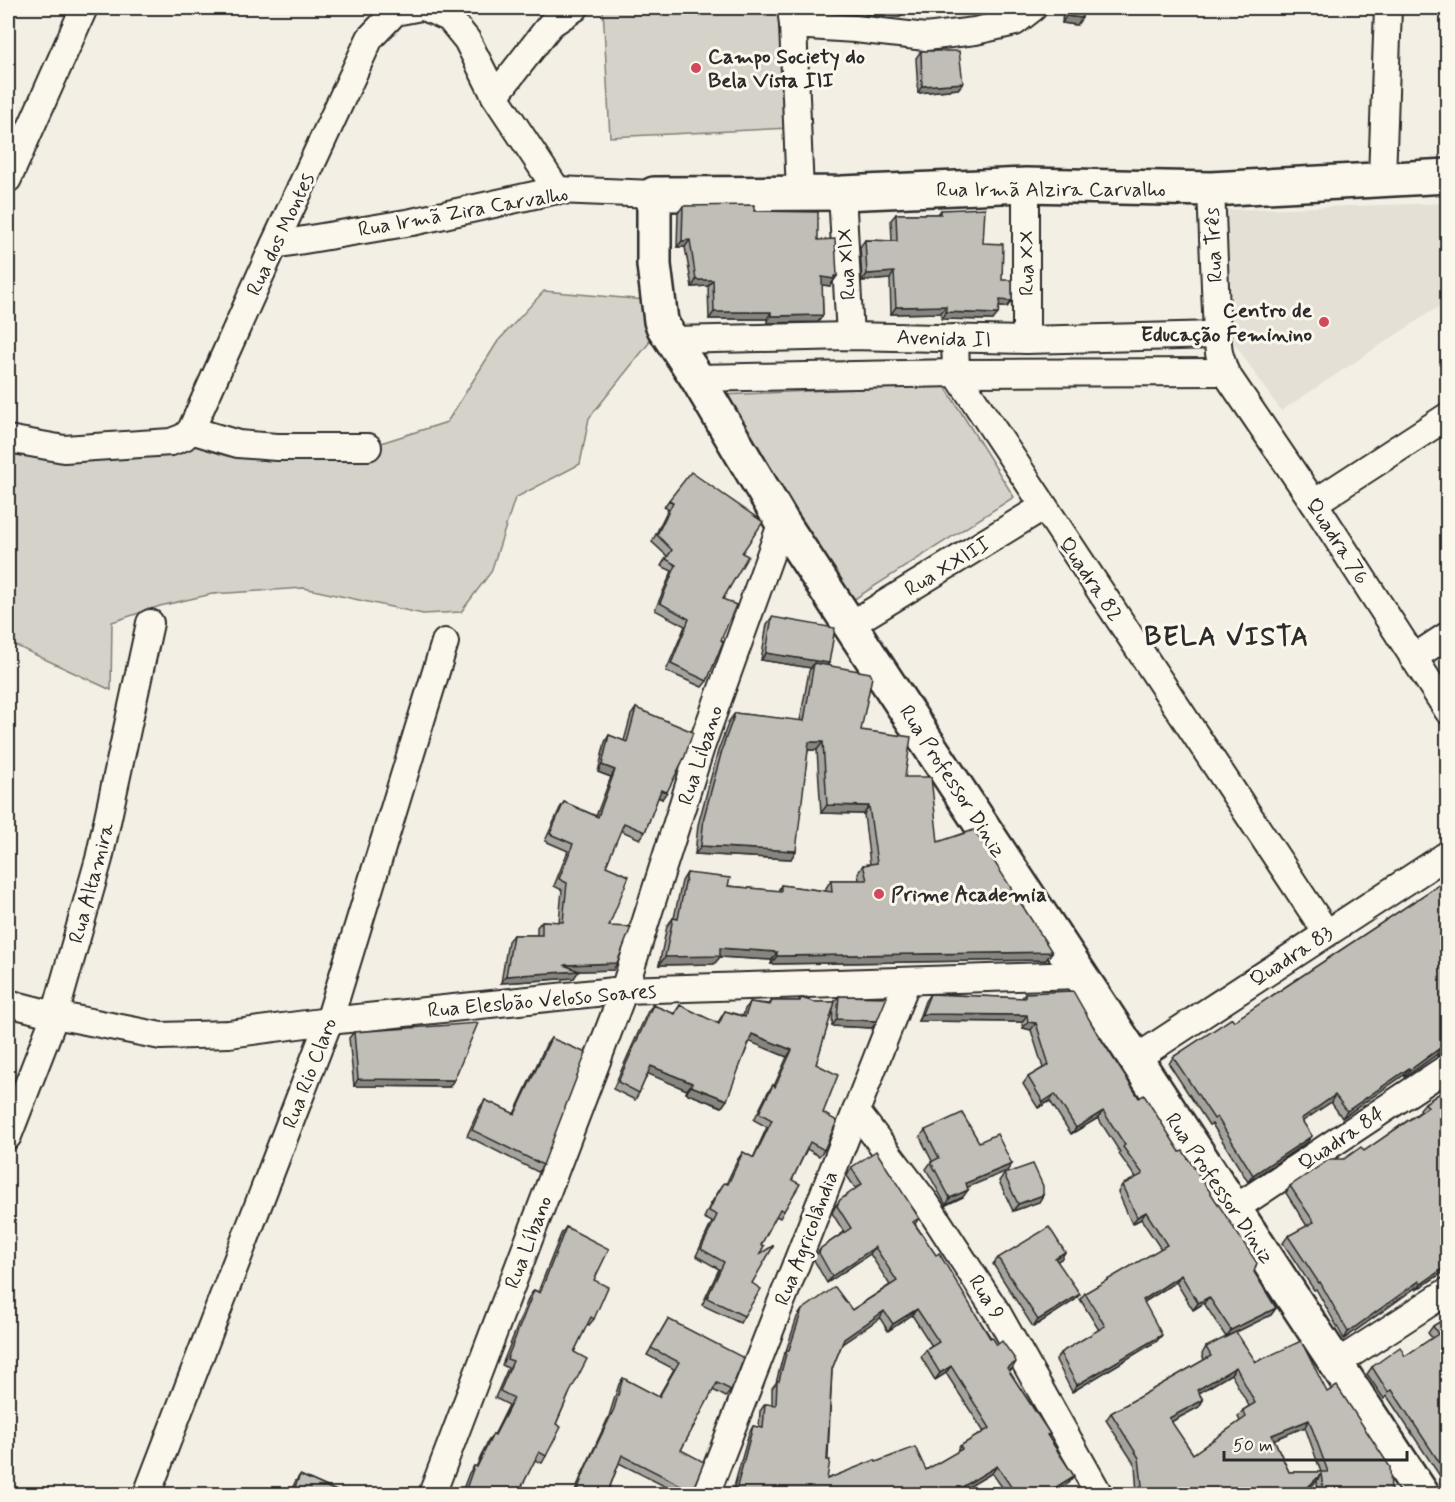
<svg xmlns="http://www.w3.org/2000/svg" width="1455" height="1502" font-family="Mynerve,sans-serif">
  <rect width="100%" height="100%" fill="#f3efe4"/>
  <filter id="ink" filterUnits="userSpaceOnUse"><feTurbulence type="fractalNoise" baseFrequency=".0167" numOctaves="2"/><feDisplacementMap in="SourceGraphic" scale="12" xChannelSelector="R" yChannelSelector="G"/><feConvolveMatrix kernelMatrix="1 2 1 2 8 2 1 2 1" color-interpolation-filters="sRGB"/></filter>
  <g filter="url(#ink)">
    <path fill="#e4e0d6" d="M1447,203v98l-166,110 -47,-68 -8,-133z"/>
    <g fill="#d5d2c9" stroke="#807e7a" stroke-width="1.5">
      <path d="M603,8h179l7,120 -179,9z"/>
      <path d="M544,291l102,9 3,43 -60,75 -9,46 -65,34 -24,74 -30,40 -38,2 -119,-26 -92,6 -52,12 -48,16 -1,68 -103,-48v-206l56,13 127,-19 177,17 79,-25 51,-81z"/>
      <path d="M944,385l70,112 -161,103 -130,-205z"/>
    </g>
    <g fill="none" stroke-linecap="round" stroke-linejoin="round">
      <defs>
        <g id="street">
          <path d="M426,8l23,10 18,22 28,56 62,94"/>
          <path d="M791,8l2,17 62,4 71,8 49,-6 40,-9 18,-14"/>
          <path d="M793,25l7,168"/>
          <path d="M495,96l56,-72 24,-16"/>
          <path d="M1382,178l6,-170"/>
          <path d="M8,179l76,-171"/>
          <path d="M1026,185v155"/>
          <path d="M1211,189l6,146 2,18 6,19 89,131 134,208"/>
          <path d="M842,193l8,143"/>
          <path d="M274,245l138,-23 145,-32 97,4"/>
          <path d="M955,338l1,35 370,559"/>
          <path d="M671,340l179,-4 176,4 191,-5"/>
          <path d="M697,378l259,-5 269,-1"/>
          <path d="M191,430l47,14 39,3h91"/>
          <path d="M8,439l56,10 107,-7 13,-5 7,-7 83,-185 96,-207 25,-26 21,-4"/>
          <path d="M1314,503l134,-87"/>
          <path d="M850,625l193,-118"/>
          <path d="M1413,658l35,-23"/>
          <path d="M8,1003l47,12 106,21 68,-2 100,-13 295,-31 457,-15"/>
          <path d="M1135,1059l313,-205"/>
          <path d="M856,1111l70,92 72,111 101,180"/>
          <path d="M8,1136l47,-121 44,-156 51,-236"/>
          <path d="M1234,1209l214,-142"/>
          <path d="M1337,1363l111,-72"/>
          <path d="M147,1494l182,-473 116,-379"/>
          <path d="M432,1494l192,-504 77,-243 81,-225"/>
          <path d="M706,1494l201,-513"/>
        </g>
        <path id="secondary" d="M1422,1494l-640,-972 -85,-144 -33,-50 -3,-7 -7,-56v-71l188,-1 184,-8 185,4 237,-13"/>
      </defs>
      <use href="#street" stroke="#2b2b2b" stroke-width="30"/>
      <use href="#secondary" stroke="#2b2b2b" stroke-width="38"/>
      <use href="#street" stroke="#fbf7ec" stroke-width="26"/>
      <use href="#secondary" stroke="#fbf7ec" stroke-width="33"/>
    </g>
    <g fill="#a5a39d" stroke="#2b2b2b" stroke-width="1.5" fill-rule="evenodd">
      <path d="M867,8h44h-6l-5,9 -34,-2z"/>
      <path d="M974,8h33l-32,6z"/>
      <path d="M1063,8h20l-6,17 -15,-2z"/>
      <path d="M921,51l42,32 -5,6 -40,4 -2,-35z"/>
      <path d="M683,206l71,5 64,29 19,36 -7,10 -8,-1 1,30 -5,7 -51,1v-4h-58l-1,-33 -16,1 -7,-40h-8l1,-34z"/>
      <path d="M941,210l42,33 19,37 10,21 -5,6h-8l-6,13 -51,-1 -1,-6 -50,1 -1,-35 -28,2 -2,-34 5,-7 27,1 -1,-21 5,-6h42z"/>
      <path d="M669,500l73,53 -19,46 -2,41 -14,41 -5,6 -36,-16 19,-45 -30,-16 17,-39 -11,-5 6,-10 -15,-14 16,-33 -4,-2z"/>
      <path d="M772,617l57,46 -2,2 34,65 44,47 33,65 114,110 -6,8 -275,4 1,-4 -52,-3 -6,7 -55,1 8,-39 6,-8h1l8,-37 5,-8 41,13 50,5 3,-6 45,6v-3l5,-8h28l-1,-7 5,-8 7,-1 -6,-50 -43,-1 -4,-63h-9l-17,109 -96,-5 3,-29 20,-74 11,-30 6,-8 65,8 9,-50 2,-3 -50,-8 6,-36z"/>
      <path d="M636,708l26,91 -4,-2 -13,35 -5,7 -20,-9 -14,36 7,104 -35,1 -4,7 -73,5 7,-42 5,-6h24v-8l5,-6 17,1 3,-32 -8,-4 14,-35 -23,-10 15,-33 4,-6 32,14 15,-39 -13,-5 7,-30 4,-7 15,6 7,-26z"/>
      <path d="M1448,879v172l-11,5 -1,-1 -31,22 -1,-2 -62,43 -11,-16 -29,19 10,15 -5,6 -59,40 -36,-58 -3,1 -40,-61 4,-7 61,-36z"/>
      <path d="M1025,993l72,40 157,239 22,36 -5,7 -45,22 -22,-34 -11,7 -17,-28 -32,20 13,39 -85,51 -16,-32 4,-7 39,-23 -19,-31 5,-6 76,-44 -20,-30 -9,5 -14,-32 4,-7 14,-7 -17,-24 1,-2 -22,-34 -27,16 -21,-33 -12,7 -15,-24 5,-7 15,-9 -12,-38 -8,-2 -1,-6 -104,-1 7,-20 5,-7 92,4z"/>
      <path d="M839,996l38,25 -5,7 -40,-2 1,-19 -17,57 7,49 1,37 -5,6 -12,-7 -15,31 -8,31 -4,7 -4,-2 -15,29 -1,9 -8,29 -8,33 -4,7 -38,-18 17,-36 -23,-13 16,-34 -8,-4 6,-13 14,-22 2,1 12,-25 5,-7 10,6 14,-31 -13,-7 14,-28 5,-7 1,1 13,-29 -37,-16 -28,66 -36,-14 1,-3 -39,-17 -9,20 -4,7 -22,-11 35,-78 5,-6 21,9 6,-9 37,19 8,-13 18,5 2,-7 5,-7 19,2 3,-3h26l3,-3 13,4h20z"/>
      <path d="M354,1032l95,55 -95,-1 -5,-48z"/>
      <path d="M551,1038l-8,127 -5,7 -71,-36 13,-29 5,-7 29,14 32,-69z"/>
      <path d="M1448,1088v181l-32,21 -1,-2 -71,51 -28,-50 -2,1 -31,-47 5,-7 19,-10 -21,-33 4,-7 54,-27 20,-8 57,-40 -1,-2 5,-6z"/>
      <path d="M925,1130l54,12 28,29 -40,16 -4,10 -17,8 -20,-36 6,-8 -12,-24z"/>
      <path d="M852,1167l67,51 -4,6 97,145 -3,2 41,63 -2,2 26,40 -5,7 -18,11h-44l-15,-21 -29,17 2,4h-233l17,-61 4,-7 6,1 1,-16 5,-7 7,1v-17l4,-5 7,-27 3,-5 11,-34 5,-7h50l38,-25 -20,-31 -43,29 -13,-23 2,-5 5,-7 23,-16 -12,-19 3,-6 5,-7 16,-11 -9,-13zM912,1315l20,31 -6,4 -5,7 14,23 11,-7 38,59 -24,14 -4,7 -30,17 -50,-8 -49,17 5,-110 10,-25 38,-26 8,13z"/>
      <path d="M1004,1174l39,21 -4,7 -26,9 -14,-30z"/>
      <path d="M566,1227l28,53v39l-5,6 -2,-1 -13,28 -5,42 -13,30 -10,32 -4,7 -7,-3 -17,34h-64l4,-6 5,1 6,-16 5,-7 2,1 12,-26 5,-7 1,1 15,-30 -14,-7 13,-30 -6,-3 27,-68 5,-7 4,2 23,-58z"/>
      <path d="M1065,1252l-4,7 -4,2 18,39 -42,27 -40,-63 5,-6z"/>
      <path d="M1448,1317v177l-8,-11 2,-4 -55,-83 -3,3 -17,-25 5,-7 33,-11 27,-18 -4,-5 5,-7z"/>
      <path d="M668,1319l63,71 -5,7 -13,-7 -32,60 11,41 -2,3h-10l-61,-31 -12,31h-33l8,-20 27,-58 10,-32 4,-6 35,19 16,-28 -27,-14z"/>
      <path d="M1206,1347l50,15 135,132h-73l-1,-13 -14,13h-166l-2,-29 -29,-45 5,-7 93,-53 -2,-6zM1231,1374l18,32 -6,4 -5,7 2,4 -47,33 -22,-32 28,-15 4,-7 -4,-7zM1305,1427l16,45h-32l-15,-33z"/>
      <path d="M300,1475l43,19h-53l5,-12z"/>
    </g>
    <g fill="#86857f" stroke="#2b2b2b" stroke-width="1.5">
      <path d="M871,8l34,2 -5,7 -34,-2z"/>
      <path d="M980,8h27l-32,6z"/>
      <path d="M1066,16l16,2 -5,7 -15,-2z"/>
      <path d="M963,83l-5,6 -40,4 4,-7z"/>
      <path d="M690,240l-5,7h-8l5,-6z"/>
      <path d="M894,272l-4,7 -28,2 5,-7z"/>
      <path d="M837,276l-7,10 -13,-2 5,-7z"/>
      <path d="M696,280h17l-5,6 -16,1z"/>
      <path d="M1000,300l12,1 -5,6h-12z"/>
      <path d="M946,306l-5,7 -50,1 5,-7z"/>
      <path d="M714,312h57l-4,7h-58z"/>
      <path d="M946,312l52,2 -5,6 -51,-1z"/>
      <path d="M823,315l-5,7 -51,1 4,-7z"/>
      <path d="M766,653l63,10 -5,7 -10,-7 -3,5 -50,-8z"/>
      <path d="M809,742h14l-6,8h-14z"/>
      <path d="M602,765l13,5 -4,7 -13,-5z"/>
      <path d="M661,790l6,2 -5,7 -6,-3z"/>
      <path d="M827,805l42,1 -5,8 -43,-1z"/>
      <path d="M701,846l95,5 -5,8 -96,-5z"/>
      <path d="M720,948l57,4 -5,8 -52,-3 -6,7 -55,1 6,-8z"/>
      <path d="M1052,952l-6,8 -275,4 6,-8z"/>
      <path d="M617,963l-4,7 -54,2 5,-7z"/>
      <path d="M579,971l-5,7 -73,5 5,-7z"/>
      <path d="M922,1014l105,1 -5,7 -104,-1z"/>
      <path d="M837,1019l40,2 -5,7 -40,-2z"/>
      <path d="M1028,1022l8,1 -5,7 -8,-2z"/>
      <path d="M752,1034l40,16 -5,7 -39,-16z"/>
      <path d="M1448,1047v4l-11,5 5,-6z"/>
      <path d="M1440,1048l-4,7 -31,22 5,-7z"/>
      <path d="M651,1066l41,17 -5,7 -41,-17z"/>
      <path d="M1409,1068l-5,7 -62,43 5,-7z"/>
      <path d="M358,1079l96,1 -5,7 -95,-1z"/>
      <path d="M691,1086l36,14 -5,7 -36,-14z"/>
      <path d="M1055,1094l-5,7 -12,7 5,-6z"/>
      <path d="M1335,1095l-4,7 -35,24 5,-7z"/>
      <path d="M1103,1111l-5,7 -27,16 5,-6z"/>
      <path d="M1312,1136l-5,6 -59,40 5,-7z"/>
      <path d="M1012,1164l-5,7 -46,19 5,-7z"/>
      <path d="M968,1190l-5,7 -17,8 4,-7z"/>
      <path d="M1043,1195l-4,7 -26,9 5,-7z"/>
      <path d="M1146,1212l-5,7 -9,5 5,-7z"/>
      <path d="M875,1247l-5,7 -43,29 5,-7z"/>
      <path d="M1065,1252l-4,7 -10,6 4,-7z"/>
      <path d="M1448,1265v4l-32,21 5,-6z"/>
      <path d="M1181,1275l-5,7 -38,24 5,-6z"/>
      <path d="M1419,1281l-4,7 -71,51 4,-7z"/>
      <path d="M1080,1294l-5,6 -42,27 5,-7z"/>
      <path d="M1209,1297l-5,6 -11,7 5,-7z"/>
      <path d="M1276,1308l-5,7 -45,22 5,-7z"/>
      <path d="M917,1309l-5,6 -24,16 5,-7z"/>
      <path d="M884,1311l-4,7 -41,28 5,-7z"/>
      <path d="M1162,1335l-5,6 -85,51 5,-7z"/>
      <path d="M1016,1362l-4,7 -10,6 5,-7z"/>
      <path d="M951,1366l-5,7 -11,7 5,-7z"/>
      <path d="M1236,1367l-5,7 -39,23 5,-7z"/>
      <path d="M1203,1400l-4,7 -34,18 4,-7z"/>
      <path d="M1309,1420l-4,7 -37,15 4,-7z"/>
      <path d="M997,1466l-5,7 -35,21 5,-7z"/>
      <path d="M1321,1474l-4,7 -14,13h-2z"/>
      <path d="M1074,1476l-5,7 -18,11h-6z"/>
    </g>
    <g fill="#c0beb6" stroke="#2b2b2b" stroke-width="1.5" fill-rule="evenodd">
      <path d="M871,8h34v2z"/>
      <path d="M1067,8h16l-1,10 -16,-2z"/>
      <path d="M921,51h38l4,32 -41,3z"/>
      <path d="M754,205v6l64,1v28l17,-1 2,37h-3v3l-12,-2 1,38 -52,1v-4h-57l-1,-32h-17l-6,-40 -8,1 1,-35z"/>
      <path d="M985,208l-2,35 20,1 -1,36h10v21l-12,-1 -2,14 -52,-2v-6l-50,1 -2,-35 -27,2 -2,-34 32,1 -1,-27h45v-4z"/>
      <path d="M691,472l72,50 -21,31 6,3 -25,43 13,6 -15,35 2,2 -16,39 -36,-17 18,-45 -29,-16 16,-38 -10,-6 6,-9 -15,-15 16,-33 -4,-2z"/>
      <path d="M772,617l63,11 -6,35 -63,-10z"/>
      <path d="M814,663l56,10 2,4 -11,53 50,7 -6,40h26l7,65 36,-12 78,122 -275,4v-4l-57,-4v8l-55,1 8,-39 5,1 9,-46 43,5 -2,8 53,5v-6l51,7 -1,-12h36l-4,-15 14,-2 -8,-57 -42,-1 -4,-63h-14l-13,109 -95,-5 3,-29 20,-74 11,-30 69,8z"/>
      <path d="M636,708l57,24 -8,24 -18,36 -6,-2 -16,42 -21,-9 -18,43 23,10 -20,50 22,1 -14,36 -53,2 15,6 -73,5 7,-41h29v-14l21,1 4,-39 -8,-4 14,-35 -23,-10 14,-32 34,15 17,-47 -13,-5 7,-30 18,7z"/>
      <path d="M1448,879v168l-6,3 -2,-2 -30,22 -1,-2 -62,43 -12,-16 -34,24 11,17 -59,39 -36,-58 -3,2 -41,-62 59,-39 2,3z"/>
      <path d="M1073,991l24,42 42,65 5,-3 36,57 3,-1 74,112 -3,9 22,36 -45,22 -22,-33 -11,6 -17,-28 -38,25 19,35 -85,50 -17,-32 45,-27 -20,-33 82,-48 -21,-33 -9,5 -15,-32 21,-11 -20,-27 2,-2 -22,-34 -27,17 -21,-34 -12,8 -15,-25 21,-12 -13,-42 -8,-1 -1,-7 -105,-1 8,-20 95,4v-5z"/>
      <path d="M839,996l48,1 -10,24 -40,-2z"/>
      <path d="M801,998l13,4h21l-19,62 22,11 -15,38 14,8 -13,29 -14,-8 -18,38 8,4 -16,27 -4,-2 -19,36 3,1 -4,8 14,-9 -22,38 9,6 -17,27 -37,-18 17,-36 -23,-13 16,-34 -8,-4 6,-13 9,-15 4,1 15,-32 11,6 18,-38 -13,-7 14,-28 2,2 17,-37 -40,-16 -25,66 -36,-14 1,-3 -41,-17 -12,27 -21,-11 35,-77 22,9 5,-9 39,19 6,-13 20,6 5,-15 20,3 2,-4h28z"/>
      <path d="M478,1023l-24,57 -96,-1 -4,-47z"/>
      <path d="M551,1038l35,15 -43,112 -71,-35 13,-30 30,14z"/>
      <path d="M1448,1088v177l-27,19 -2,-3 -71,51 -28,-50 -1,1 -31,-47 26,-14 -24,-36 40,-27h14l17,-12 3,4 64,-44 -3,-4z"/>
      <path d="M962,1113l17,29 18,-8 15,30 -46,19 2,7 -18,8 -19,-36 8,-4 -14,-28z"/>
      <path d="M876,1151l43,67 -6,4 23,33 3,-2 51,85 2,-1 5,8 5,-4 13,18 1,3 -9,6 43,66 -3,1 27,41 -29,18h-29l-19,-28 -35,21 3,7h-230l18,-68 10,2 2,-24 11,1 1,-24h2l8,-31h2l13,-40 33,-23 17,23 45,-29 -22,-34 -43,29 -13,-23 2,-5 30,-20 -14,-22 3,-6 22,-16 -10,-15v-2zM917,1309l22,33 -13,8 14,23 11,-7 39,62 -30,18 2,3 -36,21 -11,-23 -39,15 -1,-2 -48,19 3,-19h-3l5,-91 12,-30 40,-28 9,13z"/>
      <path d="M1033,1164l10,22v9l-25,9 -14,-30z"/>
      <path d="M566,1227l43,22 -15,31 14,7 -14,32 -3,-2 -17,35 13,7 -18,35 -13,30 5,3 -15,29 -7,-4 -21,42h-62l2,-6 8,1 8,-23 3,1 16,-33 2,1 19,-37 -14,-7 13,-30 -6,-2 27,-69 6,3z"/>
      <path d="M1049,1227l16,25 -10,6 25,36 -42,26 -40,-62z"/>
      <path d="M1448,1317v163l-4,-4 3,-2 -55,-84 -4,2 -16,-25 28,-20 5,9 33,-22 -5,-8z"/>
      <path d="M668,1319l76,39 -13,32 -14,-7 -36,67 23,12 -12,29 -70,-36 -15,39h-31l10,-27 28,-58 9,-31 36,19 20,-35 -28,-14z"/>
      <path d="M1236,1332l20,30 45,-21 26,51 10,-6 53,81 1,27h-67l-3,-20 -20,20h-158l-4,-36 -28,-45 100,-57 -5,-9zM1236,1367l19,36 -12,7 3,7 -53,37 -24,-36 34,-18 -6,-10zM1309,1420l19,52h-39l-17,-37z"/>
      <path d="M300,1475l43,19h-51z"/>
    </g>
  </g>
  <g fill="#d1495b" stroke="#fbf7ec" stroke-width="2">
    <circle cx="696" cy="68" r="6"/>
    <circle cx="1324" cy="322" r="6"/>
    <circle cx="879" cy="894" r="6"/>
  </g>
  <g text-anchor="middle" stroke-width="6" stroke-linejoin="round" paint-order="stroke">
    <g font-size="21" font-weight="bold" fill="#2b2b2b" stroke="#fbf7ec" text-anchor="start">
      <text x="708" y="63">Campo Society do<tspan x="708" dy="24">Bela Vista III</tspan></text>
      <text x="1312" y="317" text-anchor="end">Centro de<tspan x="1312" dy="24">Educação Feminino</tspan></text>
      <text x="891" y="901">Prime Academia</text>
    </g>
    <g font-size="21" fill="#2b2b2b" stroke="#fbf7ec">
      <text x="1051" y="196">Rua Irmã Alzira Carvalho</text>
      <text transform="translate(463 211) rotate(-10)" y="7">Rua Irmã Zira Carvalho</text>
      <text transform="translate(280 234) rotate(-65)" y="7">Rua dos Montes</text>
      <text transform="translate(1213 245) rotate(-93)" y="7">Rua Três</text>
      <text transform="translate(1026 263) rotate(-90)" y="7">Rua XX</text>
      <text transform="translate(846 264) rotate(-93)" y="7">Rua XIX</text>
      <text transform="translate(944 338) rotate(2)" y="7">Avenida II</text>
      <text transform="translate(1338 541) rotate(57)" y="7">Quadra 76</text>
      <text transform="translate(947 566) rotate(-31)" y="7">Rua XXIII</text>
      <text transform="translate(1091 579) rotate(56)" y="7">Quadra 82</text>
      <text transform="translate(700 755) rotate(-72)" y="7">Rua Libano</text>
      <text transform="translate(953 781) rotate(57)" y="7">Rua Professor Diniz</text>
      <text transform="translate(91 883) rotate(-75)" y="7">Rua Altamira</text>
      <text transform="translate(1291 956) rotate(-33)" y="7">Quadra 83</text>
      <text transform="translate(542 1000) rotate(-5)" y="7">Rua Elesbão Veloso Soares</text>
      <text transform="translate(309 1073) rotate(-69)" y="7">Rua Rio Claro</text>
      <text transform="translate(1341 1138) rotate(-34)" y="7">Quadra 84</text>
      <text transform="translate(1220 1188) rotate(56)" y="7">Rua Professor Diniz</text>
      <text transform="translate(806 1238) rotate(-69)" y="7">Rua Agricolândia</text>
      <text transform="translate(528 1242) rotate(-69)" y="7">Rua Líbano</text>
      <text transform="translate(987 1297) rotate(58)" y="7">Rua 9</text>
    </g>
    <g font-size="27" font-weight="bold" letter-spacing="1.5" fill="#2b2b2b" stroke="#fbf7ec">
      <text x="1227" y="645">BELA VISTA</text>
    </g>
  </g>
  <rect width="1455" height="1502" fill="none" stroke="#fbf7ec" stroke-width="30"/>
  <rect x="15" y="15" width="1425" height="1472" fill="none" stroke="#2b2b2b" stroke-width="2" filter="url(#ink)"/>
  <path d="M1224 1451v9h183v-9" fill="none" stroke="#2b2b2b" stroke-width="3"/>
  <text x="1233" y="1451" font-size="18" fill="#2b2b2b" stroke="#fbf7ec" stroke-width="4.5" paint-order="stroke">50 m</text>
</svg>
